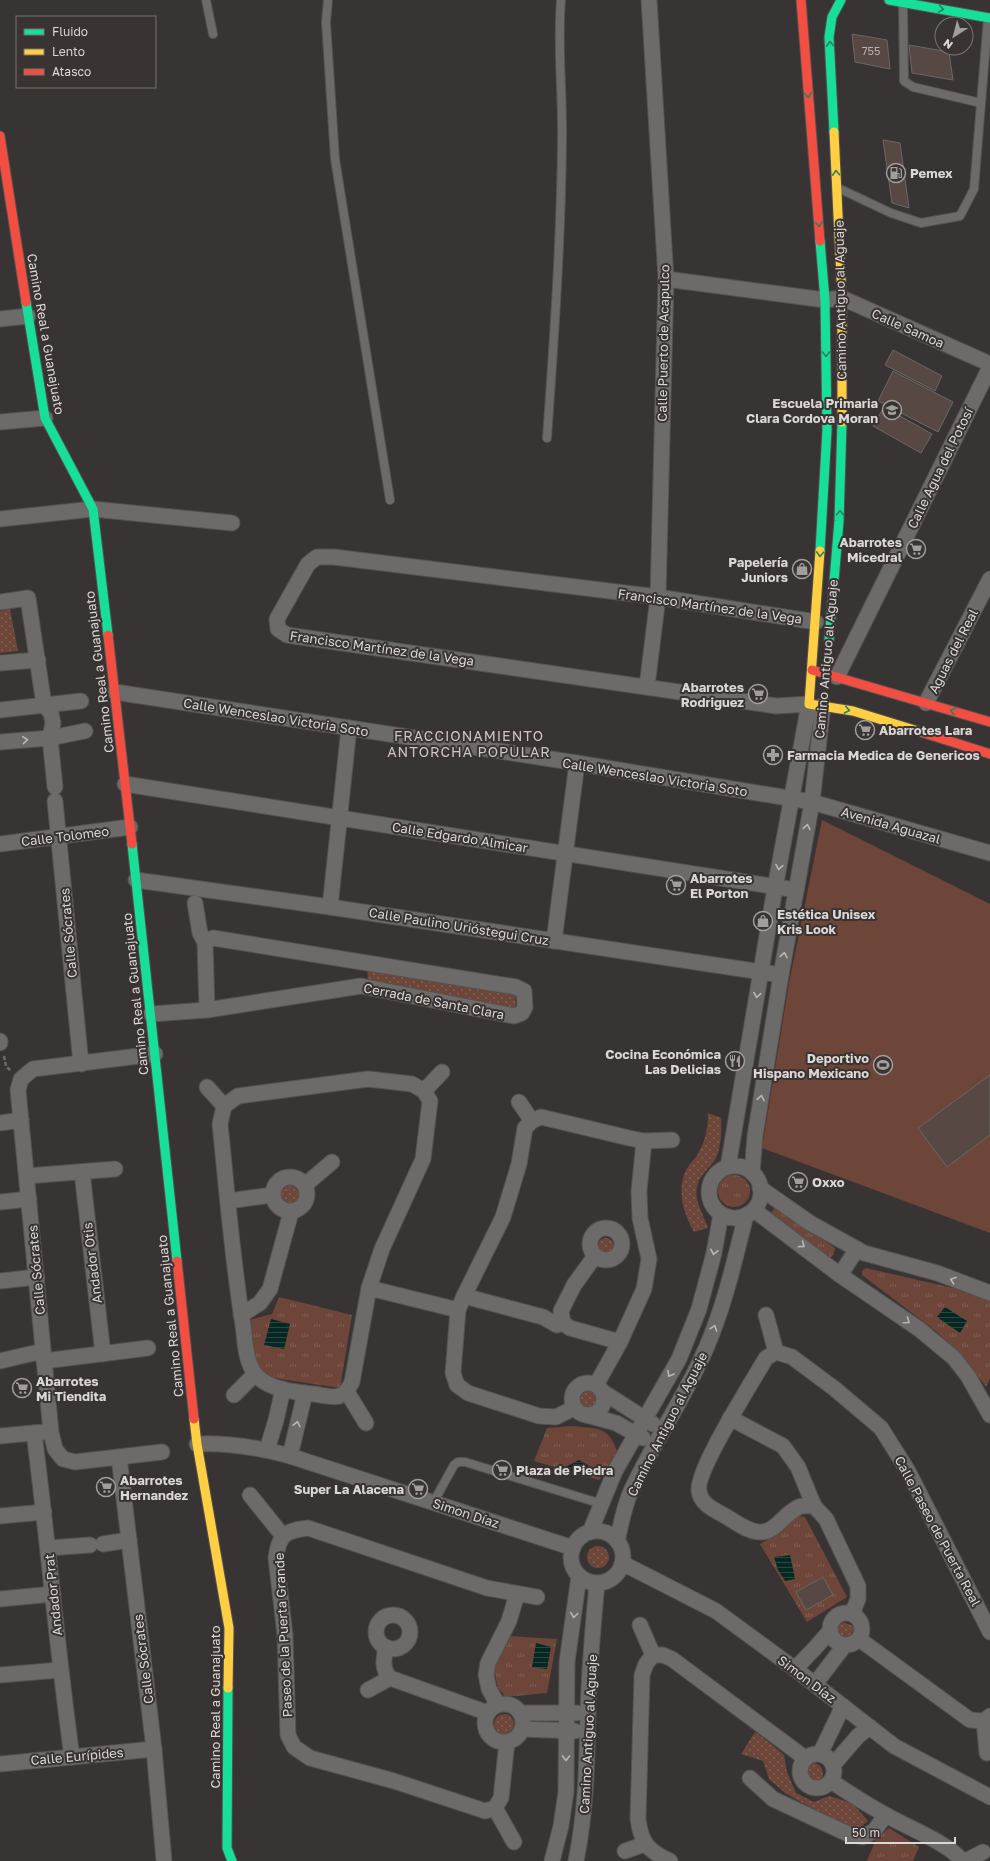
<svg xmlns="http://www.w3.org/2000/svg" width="990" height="1861" font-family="'Golos Text',sans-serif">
  <defs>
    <pattern id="grass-dots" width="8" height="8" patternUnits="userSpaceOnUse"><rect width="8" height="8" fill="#6d4639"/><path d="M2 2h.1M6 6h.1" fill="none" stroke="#816055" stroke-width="1.8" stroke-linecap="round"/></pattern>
    <pattern id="park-tufts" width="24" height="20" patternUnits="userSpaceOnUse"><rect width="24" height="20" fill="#6d4639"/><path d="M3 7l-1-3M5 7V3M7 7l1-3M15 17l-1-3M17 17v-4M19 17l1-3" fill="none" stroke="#816055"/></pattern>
    <pattern id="water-rules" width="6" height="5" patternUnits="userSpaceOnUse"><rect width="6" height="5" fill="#062823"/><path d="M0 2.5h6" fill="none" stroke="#2a4642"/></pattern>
  </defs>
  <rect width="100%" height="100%" fill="#373433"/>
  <g fill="url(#grass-dots)">
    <path d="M10,609l8,42 -18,2v-42z"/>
    <path d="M367,968l148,22 1,21 -148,-31z"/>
    <path d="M708,1113l13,5c1,11 0,30 -5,40 -9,14 -22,20 -19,41 2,9 8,20 11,29l-14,4c-10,-18 -17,-39 -9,-60 2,-5 7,-10 11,-15 9,-14 12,-27 12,-44z"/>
    <circle cx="289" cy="1195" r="10"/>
    <circle cx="606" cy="1246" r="8"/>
    <circle cx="588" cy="1399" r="11"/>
    <circle cx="598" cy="1557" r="11"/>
    <path d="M843,1622l13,5 -8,11 -8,-1 -3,-5v-5z"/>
    <circle cx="504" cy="1724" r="10"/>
    <path d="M755,1732l15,11 14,12 3,17 9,21 18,9 15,-6 23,7 16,18 -8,7 -18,-3 -57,-32 -16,-14 -6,-18 -22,-7z"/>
    <circle cx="813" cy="1773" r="10"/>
  </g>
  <g fill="url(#park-tufts)">
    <circle cx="734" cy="1191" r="16"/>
    <path d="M775,1207l60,41c-1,6 -2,9 -8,11l-56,-46z"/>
    <path d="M866,1268l87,20 37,13v77l-4,9 -18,-24 -31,-31 -75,-57v-4z"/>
    <path d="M279,1297l73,18 -12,73 -80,-12 -14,-55 26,-7z"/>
    <path d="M573,1426c25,3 35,0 44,25l-18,29 -65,-19 13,-33z"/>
    <path d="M795,1516l10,1 42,80 -40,25 -47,-78 21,-12z"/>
    <path d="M508,1636l49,3 -10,54 -41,4 -8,-9 -5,-23z"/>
    <path d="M889,1828l30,19 -6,14h-46l9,-22z"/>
  </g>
  <path fill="#6d4639" d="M822,820l168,84v329l-228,-85 27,-165z"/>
  <g fill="url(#water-rules)">
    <path d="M945,1307l22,14 -7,12 -23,-16z"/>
    <path d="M271,1319l19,5 -6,25 -20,-4z"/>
    <path d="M579,1460l9,5v11l-26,-7z"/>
    <path d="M790,1555l5,24 -10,2 -7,-11 -4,-13z"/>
    <path d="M536,1643l15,4 -4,22 -15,-2z"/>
  </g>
  <g fill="#584844" stroke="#696766">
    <path d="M852,34l35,6 3,29 -35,-7z"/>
    <path d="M909,45l40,7 4,28 -41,-7z"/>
    <path d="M883,140l17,3 9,65 -17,-5z"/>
    <path d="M893,350l49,26 -7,15 -50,-26z"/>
    <path d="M893,371l60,31 -15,30 -60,-31z"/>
    <path d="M884,407l48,27 -11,19 -48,-27z"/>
    <path d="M990,1075v60l-43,32 -29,-39z"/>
    <path d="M823,1577l10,18 -27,15 -10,-18z"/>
  </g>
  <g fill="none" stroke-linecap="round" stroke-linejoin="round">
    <defs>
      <g id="lane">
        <path d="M206,0l7,34"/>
        <path d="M328,0l-2,22 9,137 55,341"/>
        <path d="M903,3l1,78 9,6 68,16"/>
        <path d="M838,188l53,25 30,10 39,-7 14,-27 14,-171"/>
        <path d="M547,438c7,-99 14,-197 15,-296 1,-47 -5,-95 -1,-142"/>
        <path d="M433,1503l21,-38 4,-3h7l137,42"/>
      </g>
      <g id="street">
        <path d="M666,279l159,21 17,-2 148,66"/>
        <path d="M0,319l28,-3"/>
        <path d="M0,422l45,-4"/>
        <path d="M0,519l93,-10 139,14"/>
        <path d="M0,602l28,-4 16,107 7,8 2,10 -3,15 5,49"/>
        <path d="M0,663l38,-3"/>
        <path d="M837,677l153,-310"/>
        <path d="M647,686l11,-89 8,-318 -17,-279"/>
        <path d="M115,692l462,71 235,39 178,51"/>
        <path d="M926,703l64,-124"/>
        <path d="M0,710l81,-9"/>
        <path d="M0,742l50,-4 35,-7"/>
        <path d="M125,784l671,106"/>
        <path d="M55,801l26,263"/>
        <path d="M0,844l130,-17"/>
        <path d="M136,880l194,27 451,68"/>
        <path d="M195,903l5,30 5,9"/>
        <path d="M330,907l19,-179"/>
        <path d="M554,941l23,-178"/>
        <path d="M205,942l2,68"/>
        <path d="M151,1014l56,-4 154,-24 153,30 8,-3 3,-6 -1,-16 -8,-4 -303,-49 -8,4"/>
        <path d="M0,1041v2"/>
        <path d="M155,1054l-122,15 -12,10 -3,11 33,342 4,17 8,10 12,3 87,-10"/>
        <path d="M368,1079l44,5 12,7 6,10 -7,58 -41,90 -13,39 -17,94c-10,20 -18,15 -38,12 -19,-2 -45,-4 -58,-19 -11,-13 -11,-35 -13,-50 -11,-67 -16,-134 -23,-201l4,-18 14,-10z"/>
        <path d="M207,1087l17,19"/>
        <path d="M424,1091l18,-19"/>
        <path d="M519,1102l13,19"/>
        <path d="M0,1123l21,-3"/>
        <circle cx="735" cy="1192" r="26"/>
        <path d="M728,1167l47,-279 34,-184 -33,2 -489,-71 -9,-6 -1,-10 31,-55 9,-7h17l324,40 158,25"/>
        <path d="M82,1172l21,182"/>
        <path d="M752,1173l3,-37 26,-161 31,-173 11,-97"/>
        <path d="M27,1176l88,-7"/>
        <circle cx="290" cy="1194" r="17"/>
        <path d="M305,1185l27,-23"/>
        <path d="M760,1188l50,35 54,30 73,20 53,20"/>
        <path d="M228,1201l44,-6"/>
        <path d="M0,1202l29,-3"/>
        <path d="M754,1210l86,65 79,54 35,29 14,18 22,39"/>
        <circle cx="606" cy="1244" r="16"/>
        <path d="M840,1275l17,-26"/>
        <path d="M0,1281l37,-4"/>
        <path d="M369,1288l89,22"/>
        <path d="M464,1296l79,21 14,8"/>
        <path d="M241,1315l19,-12 10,-14 21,-77"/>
        <path d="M766,1315l10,37"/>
        <path d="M563,1323l-2,-12 13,-26 21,-29"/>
        <path d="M563,1323l7,5 50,14"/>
        <path d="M0,1361l43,-10"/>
        <path d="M44,1361l104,-13"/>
        <circle cx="588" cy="1399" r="16"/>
        <path d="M596,1385l24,-43 24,-53 5,-30 -9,-41 -1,-27 5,-50"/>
        <path d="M347,1392l19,31"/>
        <path d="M603,1392l50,32"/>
        <path d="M234,1395l21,-21"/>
        <path d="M574,1408l-18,9 -17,-1 -71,-23 -11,-8 -4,-12 5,-63 6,-14 39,-79 16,-53 6,-36 7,-7 9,-4 88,21 15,3 28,-1"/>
        <path d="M586,1415l30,8 27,15"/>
        <path d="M730,1418l53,28 15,21 16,39"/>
        <path d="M34,1433c14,108 23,216 38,324"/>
        <path d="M0,1436l44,-4"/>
        <path d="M197,1444c31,-2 63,4 93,12l283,92"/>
        <path d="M267,1450l9,-30 7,-31"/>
        <path d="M290,1456l15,-63"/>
        <path d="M119,1457l35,292 10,112"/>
        <path d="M250,1495l33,41"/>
        <path d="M0,1516l44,-4"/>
        <circle cx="597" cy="1557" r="26"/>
        <path d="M590,1532l25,-61 64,-112 20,-50 15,-56 7,-39"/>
        <path d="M617,1541c4,-16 7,-35 14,-50 23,-50 55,-95 76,-145 18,-42 28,-87 39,-131"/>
        <path d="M103,1544l26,-4"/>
        <path d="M48,1548l42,-3"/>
        <path d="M622,1563l94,48 79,58 99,77 96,51"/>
        <path d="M0,1599l53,-5"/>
        <circle cx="846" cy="1629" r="16"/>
        <path d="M852,1614l6,-15v-13l-32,-67 -12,-13c-4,0 -11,-1 -15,1 -15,6 -23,26 -40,25 -12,-1 -22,-9 -32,-15 -12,-7 -26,-12 -28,-26 -4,-19 55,-112 67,-133l10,-6 16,5 43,32 46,39 27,43 82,161"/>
        <circle cx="393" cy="1632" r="17"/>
        <path d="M640,1625l13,30"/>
        <path d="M859,1639l111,81 14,1 6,-5"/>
        <path d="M386,1647c-2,11 -5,21 4,31l98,35"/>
        <path d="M795,1669l20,-21 15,-17"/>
        <path d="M0,1675l60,-5"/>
        <path d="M815,1684l29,-38"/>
        <path d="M368,1690l22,-12"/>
        <circle cx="504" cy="1723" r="19"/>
        <path d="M498,1705l-9,-16 -3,-14 2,-12 21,-42 8,-27"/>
        <path d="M520,1713h57"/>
        <path d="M984,1721l3,32"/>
        <path d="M522,1729l53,2"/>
        <path d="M507,1742l-6,56 -6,10 -10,3 -91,-30 -84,-23 -16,-11 -6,-12 -3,-100 -9,-77c3,-24 9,-27 32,-30l179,60 50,9"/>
        <circle cx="817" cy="1771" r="17"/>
        <path d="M820,1754l23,-48"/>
        <path d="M0,1764l154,-15"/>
        <path d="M833,1765l25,-29 12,-9"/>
        <path d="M750,1778l23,21 75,35 15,3 11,-6 12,-16"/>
        <path d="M831,1781c18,12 36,24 55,34 20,12 63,28 76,46"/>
        <path d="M495,1808l19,34"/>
        <path d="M625,1851l20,-7"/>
        <path d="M552,1861l9,-35 5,-34 1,-130 12,-86"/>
        <path d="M576,1861c10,-49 11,-98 12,-148 1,-44 5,-87 9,-130"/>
        <path d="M670,1861c-22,-10 -29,-18 -32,-42l4,-144 4,-11 7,-9h10l9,4 133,99"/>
        <path d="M966,1861l17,-9"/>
      </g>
      <g id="fast">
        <path d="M889,0l101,18"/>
        <path d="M834,132l-5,-95 3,-20 9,-17"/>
        <path d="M26,302l19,116 48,91 15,126"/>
        <path d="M820,551l7,-121 -2,-130 -5,-59"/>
        <path d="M829,641l10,-120 3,-99"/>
        <path d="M132,844l45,417"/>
        <path d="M228,1688l-1,160 5,13"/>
      </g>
      <g id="slow">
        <path d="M834,132l8,166v124"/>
        <path d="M820,551l-11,153 44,7 68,21"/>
        <path d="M194,1419l3,25 32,184 -1,60"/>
      </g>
      <g id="jam">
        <path d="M801,0l19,241"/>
        <path d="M0,136l26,166"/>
        <path d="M108,635l24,209"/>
        <path d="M812,670l178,52"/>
        <path d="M921,732l69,22"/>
        <path d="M177,1261l17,158"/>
      </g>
    </defs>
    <use href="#lane" stroke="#545150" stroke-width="10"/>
    <use href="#street" stroke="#545150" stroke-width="17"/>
    <use href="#fast" stroke="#545150" stroke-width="11"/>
    <use href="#slow" stroke="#545150" stroke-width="11"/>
    <use href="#jam" stroke="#545150" stroke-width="11"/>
    <path stroke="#6f6d6d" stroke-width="2.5" stroke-dasharray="4 2" stroke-linecap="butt" d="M4,1056l2,10 5,5"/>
    <use href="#lane" stroke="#6d6b6a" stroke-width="8"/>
    <use href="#street" stroke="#6d6b6a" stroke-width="15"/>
    <use href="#fast" stroke="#16e098" stroke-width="9"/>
    <use href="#slow" stroke="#ffcf43" stroke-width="9"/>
    <use href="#jam" stroke="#f24e42" stroke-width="9"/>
  </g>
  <defs><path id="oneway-chevron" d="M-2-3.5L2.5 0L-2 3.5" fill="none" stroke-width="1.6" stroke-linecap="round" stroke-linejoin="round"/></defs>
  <g stroke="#29815f">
    <use href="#oneway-chevron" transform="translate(941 9) rotate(10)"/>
    <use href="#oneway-chevron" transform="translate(830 44) rotate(-93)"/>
    <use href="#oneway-chevron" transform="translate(808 95) rotate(85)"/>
    <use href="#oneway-chevron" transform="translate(836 173) rotate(-93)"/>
    <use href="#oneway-chevron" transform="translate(819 224) rotate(85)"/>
    <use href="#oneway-chevron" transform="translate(826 354) rotate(89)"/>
    <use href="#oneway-chevron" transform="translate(840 513) rotate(-89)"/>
    <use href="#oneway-chevron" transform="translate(820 554) rotate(93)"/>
    <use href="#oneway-chevron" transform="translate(847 710) rotate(11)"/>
    <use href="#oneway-chevron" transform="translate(953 711) rotate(-164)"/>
  </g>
  <g stroke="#bab7b6">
    <use href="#oneway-chevron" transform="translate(25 740) rotate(-5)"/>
    <use href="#oneway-chevron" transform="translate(807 827) rotate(-80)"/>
    <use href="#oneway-chevron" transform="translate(779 867) rotate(100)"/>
    <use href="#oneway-chevron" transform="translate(784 955) rotate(-80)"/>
    <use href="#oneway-chevron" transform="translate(757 995) rotate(99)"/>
    <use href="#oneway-chevron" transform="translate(761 1098) rotate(-81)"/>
    <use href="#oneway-chevron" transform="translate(802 1245) rotate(37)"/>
    <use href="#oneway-chevron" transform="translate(714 1252) rotate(102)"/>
    <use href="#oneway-chevron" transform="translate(953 1280) rotate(-160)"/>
    <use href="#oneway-chevron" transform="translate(907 1321) rotate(35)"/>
    <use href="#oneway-chevron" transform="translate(714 1328) rotate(-70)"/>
    <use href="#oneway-chevron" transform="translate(670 1374) rotate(120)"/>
    <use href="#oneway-chevron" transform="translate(297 1424) rotate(-77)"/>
    <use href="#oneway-chevron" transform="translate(574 1615) rotate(98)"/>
    <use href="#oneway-chevron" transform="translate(566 1758) rotate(90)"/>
  </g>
  <defs>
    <symbol id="fuel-ring" viewBox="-11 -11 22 22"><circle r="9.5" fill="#393331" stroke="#a29e9d" stroke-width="1.5"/><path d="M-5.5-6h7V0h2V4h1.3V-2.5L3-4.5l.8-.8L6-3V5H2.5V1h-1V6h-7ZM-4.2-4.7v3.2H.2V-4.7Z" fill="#a29e9d"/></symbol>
    <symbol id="school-ring" viewBox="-11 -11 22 22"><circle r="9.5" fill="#393331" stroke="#a29e9d" stroke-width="1.5"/><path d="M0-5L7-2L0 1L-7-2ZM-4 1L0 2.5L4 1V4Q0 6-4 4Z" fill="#a29e9d"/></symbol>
    <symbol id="supermarket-ring" viewBox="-11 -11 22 22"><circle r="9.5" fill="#393331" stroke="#a29e9d" stroke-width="1.5"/><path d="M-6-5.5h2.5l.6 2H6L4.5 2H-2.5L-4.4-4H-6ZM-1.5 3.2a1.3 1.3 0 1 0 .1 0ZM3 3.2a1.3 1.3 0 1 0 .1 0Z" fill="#a29e9d"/></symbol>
    <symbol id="shop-ring" viewBox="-11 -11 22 22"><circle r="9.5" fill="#393331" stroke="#a29e9d" stroke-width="1.5"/><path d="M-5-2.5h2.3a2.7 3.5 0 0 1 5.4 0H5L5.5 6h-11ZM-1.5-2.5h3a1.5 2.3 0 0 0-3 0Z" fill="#a29e9d"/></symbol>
    <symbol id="pharmacy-ring" viewBox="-11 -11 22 22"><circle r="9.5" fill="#393331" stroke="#a29e9d" stroke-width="1.5"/><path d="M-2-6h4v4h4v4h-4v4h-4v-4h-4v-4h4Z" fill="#a29e9d"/></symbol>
    <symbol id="restaurant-ring" viewBox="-11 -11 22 22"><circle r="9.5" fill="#393331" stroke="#a29e9d" stroke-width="1.5"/><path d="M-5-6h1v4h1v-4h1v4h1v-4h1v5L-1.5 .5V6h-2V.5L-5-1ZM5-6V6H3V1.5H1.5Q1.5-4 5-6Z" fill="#a29e9d"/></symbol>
    <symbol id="stadium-ring" viewBox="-11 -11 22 22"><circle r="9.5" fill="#393331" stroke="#a29e9d" stroke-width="1.5"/><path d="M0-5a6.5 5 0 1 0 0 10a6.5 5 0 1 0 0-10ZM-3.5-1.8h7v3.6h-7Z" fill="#a29e9d"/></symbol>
  </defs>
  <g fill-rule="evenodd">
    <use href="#fuel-ring" x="885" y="162" width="22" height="22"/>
    <use href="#school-ring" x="881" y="399" width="22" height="22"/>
    <use href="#supermarket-ring" x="905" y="538" width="22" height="22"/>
    <use href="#shop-ring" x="791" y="558" width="22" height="22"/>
    <use href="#supermarket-ring" x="747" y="683" width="22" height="22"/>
    <use href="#supermarket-ring" x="854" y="719" width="22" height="22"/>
    <use href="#pharmacy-ring" x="762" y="744" width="22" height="22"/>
    <use href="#supermarket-ring" x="665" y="874" width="22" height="22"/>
    <use href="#shop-ring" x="752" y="910" width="22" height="22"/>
    <use href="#restaurant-ring" x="724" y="1050" width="22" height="22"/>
    <use href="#stadium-ring" x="872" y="1054" width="22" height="22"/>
    <use href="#supermarket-ring" x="787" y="1171" width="22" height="22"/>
    <use href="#supermarket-ring" x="11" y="1377" width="22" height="22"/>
    <use href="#supermarket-ring" x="491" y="1459" width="22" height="22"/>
    <use href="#supermarket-ring" x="95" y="1476" width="22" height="22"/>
    <use href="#supermarket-ring" x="407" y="1478" width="22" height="22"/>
  </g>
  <g text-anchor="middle" stroke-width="4" stroke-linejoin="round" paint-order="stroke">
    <g font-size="11" fill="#bab3b2">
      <text x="871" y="55">755</text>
    </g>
    <g font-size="13" font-weight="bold" fill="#dbd7d6" stroke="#393331" text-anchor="start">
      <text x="910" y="178">Pemex</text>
      <text x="878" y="408" text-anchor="end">Escuela Primaria<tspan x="878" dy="15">Clara Cordova Moran</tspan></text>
      <text x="902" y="547" text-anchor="end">Abarrotes<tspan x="902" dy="15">Micedral</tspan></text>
      <text x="788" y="567" text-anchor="end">Papelería<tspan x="788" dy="15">Juniors</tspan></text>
      <text x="744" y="692" text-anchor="end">Abarrotes<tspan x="744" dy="15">Rodriguez</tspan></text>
      <text x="879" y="735">Abarrotes Lara</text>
      <text x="787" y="760">Farmacia Medica de Genericos</text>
      <text x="690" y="883">Abarrotes<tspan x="690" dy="15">El Porton</tspan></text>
      <text x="777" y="919">Estética Unisex<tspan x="777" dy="15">Kris Look</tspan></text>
      <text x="721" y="1059" text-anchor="end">Cocina Económica<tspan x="721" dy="15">Las Delicias</tspan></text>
      <text x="869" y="1063" text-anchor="end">Deportivo<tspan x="869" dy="15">Hispano Mexicano</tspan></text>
      <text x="812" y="1187">Oxxo</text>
      <text x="36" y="1386">Abarrotes<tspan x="36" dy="15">Mi Tiendita</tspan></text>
      <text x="516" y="1475">Plaza de Piedra</text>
      <text x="120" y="1485">Abarrotes<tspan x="120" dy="15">Hernandez</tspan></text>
      <text x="404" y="1494" text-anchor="end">Super La Alacena</text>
    </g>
    <g font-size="13" fill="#dbd7d6" stroke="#393331">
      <text transform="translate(840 300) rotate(-91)" y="5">Camino Antiguo al Aguaje</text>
      <text transform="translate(908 328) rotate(24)" y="5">Calle Samoa</text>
      <text transform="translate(46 334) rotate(80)" y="5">Camino Real a Guanajuato</text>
      <text transform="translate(663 343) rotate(-89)" y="5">Calle Puerto de Acapulco</text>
      <text transform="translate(940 468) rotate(-64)" y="5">Calle Agua del Potosí</text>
      <text transform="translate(710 606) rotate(8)" y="5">Francisco Martínez de la Vega</text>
      <text transform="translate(382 648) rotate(8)" y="5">Francisco Martínez de la Vega</text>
      <text transform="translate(953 651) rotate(-63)" y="5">Aguas del Real</text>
      <text transform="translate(826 659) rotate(-85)" y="5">Camino Antiguo al Aguaje</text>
      <text transform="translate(99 672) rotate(-97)" y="5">Camino Real a Guanajuato</text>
      <text transform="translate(276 717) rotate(9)" y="5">Calle Wenceslao Victoria Soto</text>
      <text transform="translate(655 777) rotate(9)" y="5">Calle Wenceslao Victoria Soto</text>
      <text transform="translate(891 825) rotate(16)" y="5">Avenida Aguazal</text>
      <text transform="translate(65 836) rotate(-7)" y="5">Calle Tolomeo</text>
      <text transform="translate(460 837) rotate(9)" y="5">Calle Edgardo Almicar</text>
      <text transform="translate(459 926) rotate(9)" y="5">Calle Paulino Urióstegui Cruz</text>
      <text transform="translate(68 933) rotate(-95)" y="5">Calle Sócrates</text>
      <text transform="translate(135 994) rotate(-96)" y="5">Camino Real a Guanajuato</text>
      <text transform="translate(434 1001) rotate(11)" y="5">Cerrada de Santa Clara</text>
      <text transform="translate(92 1263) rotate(-97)" y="5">Andador Otis</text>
      <text transform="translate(36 1270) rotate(-95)" y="5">Calle Sócrates</text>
      <text transform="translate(170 1316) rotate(-96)" y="5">Camino Real a Guanajuato</text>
      <text transform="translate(667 1424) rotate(-63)" y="5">Camino Antiguo al Aguaje</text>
      <text transform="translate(466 1513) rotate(18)" y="5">Simon Díaz</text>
      <text transform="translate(938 1531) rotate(62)" y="5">Calle Paseo de Puerta Real</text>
      <text transform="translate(53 1595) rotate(-96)" y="5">Andador Prat</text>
      <text transform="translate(283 1635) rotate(-93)" y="5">Paseo de la Puerta Grande</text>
      <text transform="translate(143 1659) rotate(-97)" y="5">Calle Sócrates</text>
      <text transform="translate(807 1679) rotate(37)" y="5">Simon Díaz</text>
      <text transform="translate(215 1707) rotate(-90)" y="5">Camino Real a Guanajuato</text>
      <text transform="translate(588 1734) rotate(-87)" y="5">Camino Antiguo al Aguaje</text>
      <text transform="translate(77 1756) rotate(-5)" y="5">Calle Eurípides</text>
    </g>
    <g font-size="14" letter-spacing="1" fill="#cdc5c3" stroke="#393331">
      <text x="469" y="741">FRACCIONAMIENTO<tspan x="469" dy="16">ANTORCHA POPULAR</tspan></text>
    </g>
  </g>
  <rect x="16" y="16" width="140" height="72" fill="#393331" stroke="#7a7573"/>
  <rect x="24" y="29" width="20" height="6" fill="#16e098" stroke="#7a7573"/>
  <text x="52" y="36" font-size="12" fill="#dbd7d6">Fluido</text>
  <rect x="24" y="49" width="20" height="6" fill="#ffcf43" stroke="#7a7573"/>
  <text x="52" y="56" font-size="12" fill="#dbd7d6">Lento</text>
  <rect x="24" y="69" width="20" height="6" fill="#f24e42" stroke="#7a7573"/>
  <text x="52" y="76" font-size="12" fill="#dbd7d6">Atasco</text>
  <g transform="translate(954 36) rotate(216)"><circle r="19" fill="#393331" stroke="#7a7573"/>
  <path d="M0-3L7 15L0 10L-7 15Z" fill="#a29e9d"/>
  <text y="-6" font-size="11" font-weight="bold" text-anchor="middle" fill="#dbd7d6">N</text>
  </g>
  <path d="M846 1837v6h109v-6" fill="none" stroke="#dbd7d6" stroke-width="2"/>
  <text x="852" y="1837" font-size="12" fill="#dbd7d6" stroke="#393331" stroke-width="3" paint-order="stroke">50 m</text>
</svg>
